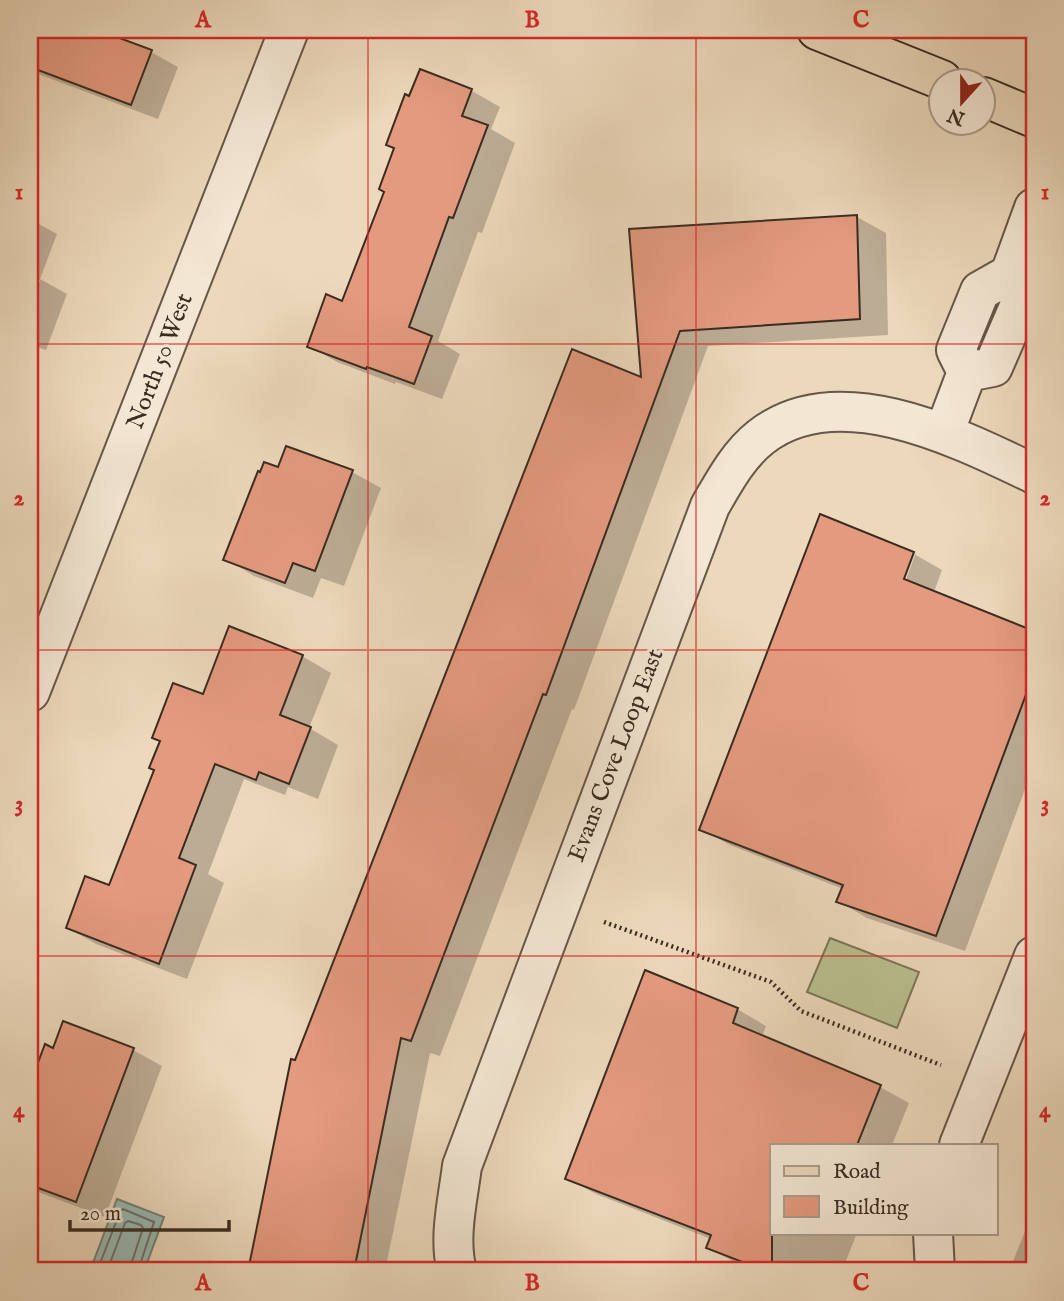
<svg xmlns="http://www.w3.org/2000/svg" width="1064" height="1301" font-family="'IM FELL English',serif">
  <rect width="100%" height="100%" fill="#ecd8bb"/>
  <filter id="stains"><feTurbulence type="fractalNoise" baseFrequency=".00286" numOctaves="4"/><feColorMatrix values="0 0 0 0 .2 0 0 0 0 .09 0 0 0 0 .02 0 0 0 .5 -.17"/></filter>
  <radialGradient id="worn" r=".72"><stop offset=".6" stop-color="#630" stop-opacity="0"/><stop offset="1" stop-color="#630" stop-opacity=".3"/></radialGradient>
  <path fill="#b9be8f" stroke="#7a7558" stroke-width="2" d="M830,938l89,34 -22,56 -90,-36z"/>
  <path fill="#99b9b3" stroke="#738179" stroke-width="2" d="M117,1199l47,18 -20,54h-54z"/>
  <g fill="#0003" fill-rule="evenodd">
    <path d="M30,30h99l-4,12 26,10 27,15 -20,52 -128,-48z"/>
    <path d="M421,71l51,20 28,16 -9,22 24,14 -33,90 -4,-1 -40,109 22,13 -18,45 -46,-17 -1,2 -58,-22 -28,-16 34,-43 43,-111 24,-94z"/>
    <path d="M857,217l29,16 2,102 -180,11 -134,364 -2,-1 -132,347 -10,-3 -45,218h-135l43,-210 3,1 347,-683 -12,-149z"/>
    <path d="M30,219l27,15 -17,45 27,15 -21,56 -9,-3 -7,20v-61l10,-26h-4l-6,16z"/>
    <path d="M287,448l65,24 29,16 -37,98 -23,-8 -8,20 -59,-22 -28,-17 53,-90z"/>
    <path d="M821,517l93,37 28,16 -8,22 100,41v132l-69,186 -98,-33 -29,-17 5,-12 -113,-44 -29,-16zM911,555h4l-12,33 -4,-2z"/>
    <path d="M302,656l29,17 -22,55 29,17 -20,54 -30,-12 -3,8 -41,-16 -36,95 16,9 -37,96 -91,-35 -28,-16 42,-40 94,-192z"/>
    <path d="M737,1009l29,17 -4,11 118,50 29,16 -17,42h-120v88h85l-15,38h-114l6,-9 -26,-15 3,-8 -115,-45 -29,-16z"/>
    <path d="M64,1023l69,27 29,16 -57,151 -75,-28v-100l16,-42 8,3z"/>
    <path d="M1034,1209v62h-25z"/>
  </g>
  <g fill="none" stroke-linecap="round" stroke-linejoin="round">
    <g stroke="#6a726a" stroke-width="2">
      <path d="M97,1271l23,-59 3,-3 31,13 -16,49"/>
      <path d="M107,1271l18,-48 3,-2 13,4 2,3 -14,43"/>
    </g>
  </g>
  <g fill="#e49a7f" stroke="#3b2c22" stroke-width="2">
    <path d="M30,30h68l54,20 -21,55 -101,-38z"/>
    <path d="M420,69l52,20 -10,27 26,9 -35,93 -4,-1 -40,110 23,9 -18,48 -47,-17 -1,2 -59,-22 19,-53 16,7 42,-109 -5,-3 15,-41 -8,-3 19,-51 4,2z"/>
    <path d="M857,215l3,104 -180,12 -134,364 -3,-1 -132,347 -10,-3 -47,233h-106l43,-212 4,1 277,-711 69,28 -12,-148z"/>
    <path d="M286,446l67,24 -38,101 -22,-8 -8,20 -62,-23 35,-89 2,1 4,-10 14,5z"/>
    <path d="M820,514l94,38 -10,27 130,52v42l-98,263 -100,-34 7,-17 -144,-55z"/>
    <path d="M229,626l74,29 -23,60 31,12 -22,57 -30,-12 -3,8 -41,-16 -36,94 17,7 -37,99 -93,-36 19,-52 24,9 45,-115 -5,-2 11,-27 -8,-3 21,-55 30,11z"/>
    <path d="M645,970l93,38 -5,15 148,62 -24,60h-85v126h-6l-60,-23 5,-13 -146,-56z"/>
    <path d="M63,1021l71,27 -58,154 -46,-17v-101l15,-40 8,4z"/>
  </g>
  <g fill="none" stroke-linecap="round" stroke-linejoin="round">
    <defs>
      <g id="minor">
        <path d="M1010,274l24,-66"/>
        <path d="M944,433l23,-61 -11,-22 24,-59 30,-17 11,28 -28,65 -26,5"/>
        <path d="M30,692l259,-662"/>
        <path d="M959,1145l75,-189"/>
        <path d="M933,1233l2,38"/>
        <path d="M457,1271c-9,-33 1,-72 5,-105l248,-660c14,-24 28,-51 51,-69 77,-60 198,1 273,37"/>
      </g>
      <g id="major">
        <path d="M817,30l125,50"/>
        <path d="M984,97l50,21"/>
      </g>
    </defs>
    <use href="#minor" stroke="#675748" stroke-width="42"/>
    <use href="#major" stroke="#3b2c22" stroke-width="42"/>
    <path stroke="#3b2c22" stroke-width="4.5" stroke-dasharray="2 3.5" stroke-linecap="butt" d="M604,922l167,60 30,29 140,54"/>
    <use href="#minor" stroke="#f3e6d3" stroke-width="38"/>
    <use href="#major" stroke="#ecd8bb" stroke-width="38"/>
  </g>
  <path fill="none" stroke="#d62828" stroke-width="2" stroke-opacity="0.55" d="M368,30v1241M696,30v1241M30,344h1004M30,650h1004M30,956h1004"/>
  <g text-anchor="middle" stroke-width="6" stroke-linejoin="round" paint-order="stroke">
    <g font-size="24" fill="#3b2c22" stroke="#f3e6d3">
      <text transform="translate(159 361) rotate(-69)" y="8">North 50 West</text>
      <text transform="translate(615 755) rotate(-69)" y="8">Evans Cove Loop East</text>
    </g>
  </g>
  <rect width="1064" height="1301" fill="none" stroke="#ecd8bb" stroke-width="77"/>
  <rect x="770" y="1144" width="228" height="91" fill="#f3e6d3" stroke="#a99c8c" stroke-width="2"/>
  <rect x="784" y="1166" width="35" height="10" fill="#ecd8bb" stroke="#a99c8c" stroke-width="2"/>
  <text x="833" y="1178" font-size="21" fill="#3b2c22">Road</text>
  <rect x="784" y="1196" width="35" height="21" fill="#e49a7f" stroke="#a99c8c" stroke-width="2"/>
  <text x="833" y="1214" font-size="21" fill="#3b2c22">Building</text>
  <g transform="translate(962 102) rotate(201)"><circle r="33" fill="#f3e6d3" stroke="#a99c8c" stroke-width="2"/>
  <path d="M0-5L12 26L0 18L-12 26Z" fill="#8f2418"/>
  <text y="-10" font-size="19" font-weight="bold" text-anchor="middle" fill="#3b2c22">N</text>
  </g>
  <path d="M70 1220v10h159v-10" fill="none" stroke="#3b2c22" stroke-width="3.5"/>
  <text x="80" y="1220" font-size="21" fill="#3b2c22" stroke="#f3e6d3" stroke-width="5" paint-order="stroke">20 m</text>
  <rect x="38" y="38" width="988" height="1224" fill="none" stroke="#d62828" stroke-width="2.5"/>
  <g font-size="23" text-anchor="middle" font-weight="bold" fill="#d62828">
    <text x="203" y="27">A</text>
    <text x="532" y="27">B</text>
    <text x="861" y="27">C</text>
    <text x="19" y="199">1</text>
    <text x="1045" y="199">1</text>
    <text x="19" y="505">2</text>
    <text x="1045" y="505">2</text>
    <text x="19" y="811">3</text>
    <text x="1045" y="811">3</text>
    <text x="19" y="1117">4</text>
    <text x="1045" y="1117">4</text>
    <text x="203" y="1290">A</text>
    <text x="532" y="1290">B</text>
    <text x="861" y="1290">C</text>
  </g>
  <rect width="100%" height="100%" filter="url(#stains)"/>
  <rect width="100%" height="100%" fill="url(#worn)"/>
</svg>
